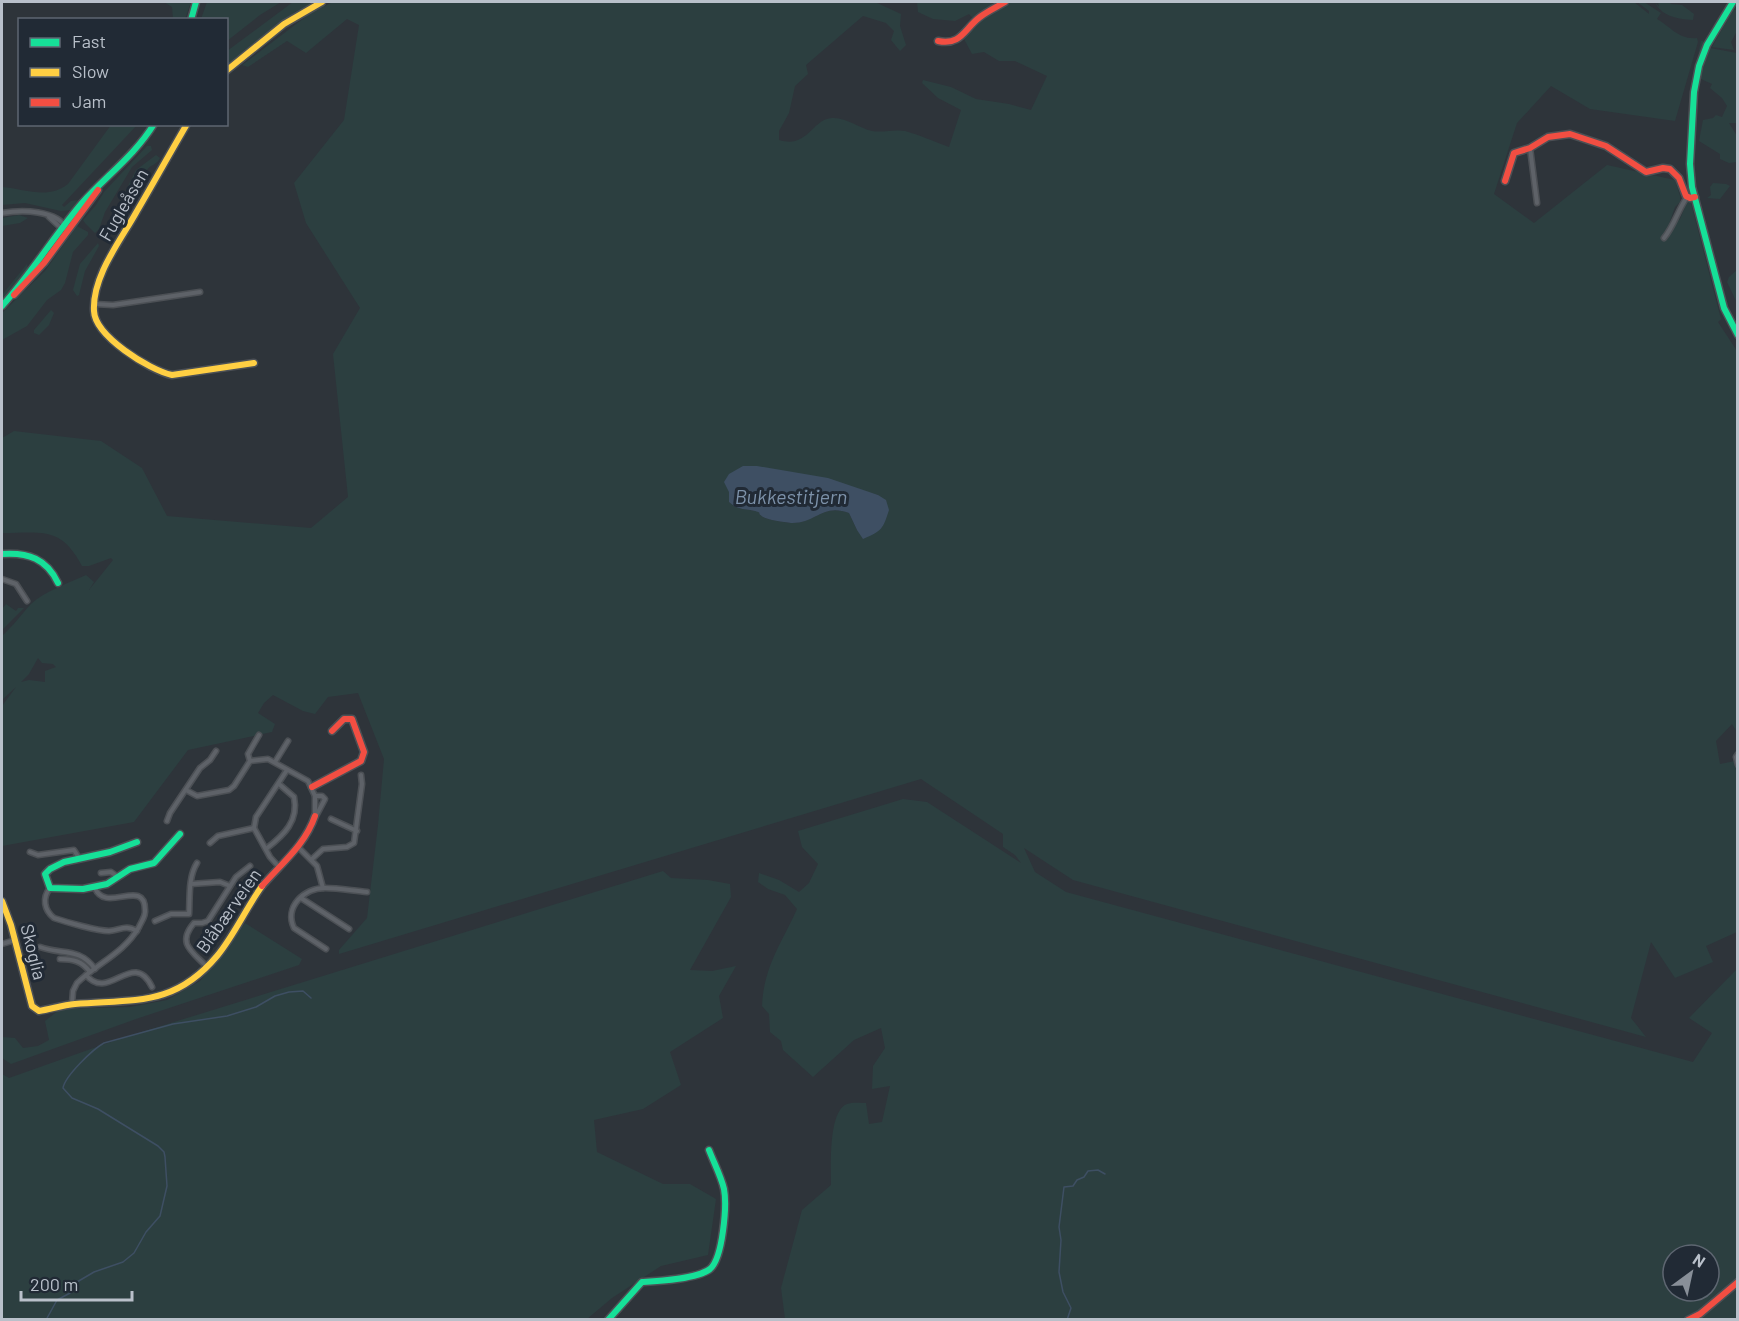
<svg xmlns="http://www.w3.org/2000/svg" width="1739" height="1321" font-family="Barlow,sans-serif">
  <rect width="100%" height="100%" fill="#2e343a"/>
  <g fill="#2c3f40" fill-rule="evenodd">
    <path d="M164,2h27l-6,17h-12l-1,-12z"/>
    <path d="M207,2h74l-21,13 -33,26 -1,-21 -25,-1z"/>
    <path d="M293,2h23l-21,10 -68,53v-14z"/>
    <path d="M333,2h542l26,12 -1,12 6,19 -6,6 -9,-11 3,-9 -8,-8 -23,-7 -57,49 2,9 -13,12 -6,27 -10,18v9c29,9 33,-21 53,-22 14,-1 27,10 40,13 11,2 22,-2 33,0 15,4 30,11 44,16l12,-37 -23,-12 -16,-15 1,-3 28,7 25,12 33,5 22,6 16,-34 -32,-15h-16l-15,-9 -12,2 -8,-15 14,-15 -9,-10 -14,7 -22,-2 -15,-7 -1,-10h717l15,12v-3l-12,-9h7l17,11 -4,6c14,8 22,21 40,19l1,4 -23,79 -85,-12 -39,-23 -34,37 -23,71 40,29 73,-58 68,15 5,16v6l-5,5 -7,20 12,-8 7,-17 2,-1 2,2 30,116 -3,3 19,29v381l-5,-8 -16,17 4,23 15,-3 2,13v158l-31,14 7,16 -38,16 -24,-36 -20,76 15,19 -573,-157 -49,-32 11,24 31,20 627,170 19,-29 -23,-15 48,-49v350h-952l-4,-31 21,-78 29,-25c0,-18 -3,-74 16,-81 5,-2 14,-1 19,-1l3,21 13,-2 8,-36 -18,3 1,-23 12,-18 -4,-20 -27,12 -41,37 -30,-27 -2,-9 -11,-9 -1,-18 -7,-8c2,-41 20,-63 35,-97l-12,-14 -17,-6 -10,-7 1,-9 20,7 20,12 10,-9 9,-19 -16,-17 -4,-16 105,-32 24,3 94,61 -6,-8 -12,-8v-13l-82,-55 -582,175v-4l28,-32 11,-93 6,-66 -26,-66 -30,4 -13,17 -12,-3 -30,-16 -9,8 -6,10 17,11 -3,8 -84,18 -54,72 -132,24v-140l14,-19 -13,12 -1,-1v-62c11,-10 19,-21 29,-32 14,-13 38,-21 55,-29l8,7 -5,8 24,-30 -2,-2 -22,8h-7c-21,-40 -40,-33 -80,-33v-95l12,-7 87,10 41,27 25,48 144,12 37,-31 -15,-143 27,-46 -54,-85 -12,-40 50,-63 15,-95 -12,-6 -41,34 -19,-12 -39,26 -6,-2 70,-53zM859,490l19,5 -21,35 -8,-17c-27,-10 -33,11 -59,10 -7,-1 -22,-3 -27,-6 -8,-5 1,-3 -8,-6 -11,-3 -16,0 -26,-9v-10zM38,658l4,5 11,1 3,3 -11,4v11l-16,-2 -8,2 8,-8zM1673,1255h36v36h-36z"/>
    <path d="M1655,2l4,5 -1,-5h11l2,2 11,1 12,9 -1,6c-16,-1 -32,-4 -38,-18z"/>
    <path d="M1733,10h4l-1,23 -5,9 3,8 -22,-3z"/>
    <path d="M1701,41h2l2,3 -11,31 -5,48 3,-41z"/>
    <path d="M1710,48l27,5v70h-8l8,13v26l-8,1 -9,-4v-5l-21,-13 4,-21 10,-2 3,-3 6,2 5,-11 -5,-8 -12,-10 2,-4 -11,-5v-5z"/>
    <path d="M111,125h26l-75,80 2,2 7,-6 7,-1 -7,10 -10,1 -36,-8 -23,2v-18c23,2 46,13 66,-3z"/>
    <path d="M147,146h4l1,4 -20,17 -27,45 -6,17 -4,4 -10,-10 -2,-3 13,-15 8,-13z"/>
    <path d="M156,155l4,3c-3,7 -9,6 -13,12 -16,20 -26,43 -41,64h-2l32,-64z"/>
    <path d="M1713,183l13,1 4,2 -10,13 -13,-1 4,-3 -1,-8z"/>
    <path d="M19,215l9,3 -8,5 -18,3v-8z"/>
    <path d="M77,226l11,6v3l-15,17 -8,31 -4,7 -14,10 -20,26 -25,14v-27l43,-42z"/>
    <path d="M98,243l1,3 -14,25 -6,24 -2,1 -4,-6 7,-26z"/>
    <path d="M27,264l1,4 -3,7 -23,25v-5z"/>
    <path d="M1737,270v33l-10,-21 2,-5z"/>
    <path d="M51,310l3,3 -5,12 -10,10 -5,-2v-3z"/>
    <path d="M6,604l10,7 2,-3h6l-22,22v-21z"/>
    <path d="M663,871l8,7 37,2 22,4 1,13 -41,73 22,1 24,-5 -17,30 4,22 -53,34 11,33 -38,24 -49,11 3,32 66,32h27l26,15 -8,56 -47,11 -49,32 -25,21h-585v-245l7,4 110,-39z"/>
    <path d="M245,923l57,36 -3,6 -163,54 -125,45 -9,-6v-21l13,1 8,10 15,-2 11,-6 -4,-19 15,-12 70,-2 37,-7 33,-19z"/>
  </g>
  <path fill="#3e4f63" d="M743,466h14l71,12 50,17 8,5 3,10c-6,19 -7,21 -26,29l-6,-9 -8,-17c-27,-10 -33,11 -58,10 -8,-1 -23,-3 -28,-6 -8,-5 1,-3 -8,-6 -11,-3 -16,0 -26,-9v-10l-5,-10 5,-8z"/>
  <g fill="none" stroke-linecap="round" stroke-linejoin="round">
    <g stroke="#3e4f63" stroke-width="1.5">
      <path d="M46,1320l11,-20 15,-8 5,-10 17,-10 29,-10 11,-9 12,-21 14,-16 7,-30 -2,-29 -1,-5 -6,-6 -60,-37 -26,-11 -9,-10c2,-12 30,-39 41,-45l69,-19 54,-8 29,-9 19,-11 14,-4 14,-1 8,7"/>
      <path d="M1067,1320l4,-12 -8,-16 -4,-20 2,-32 -2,-13 5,-40 9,-1 4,-6 7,-3 4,-6 10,-1 7,4"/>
    </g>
    <defs>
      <g id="street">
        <path d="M1530,148l7,55"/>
        <path d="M2,213c19,-3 55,-4 66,17"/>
        <path d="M49,217l12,11 7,2"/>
        <path d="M1664,238c10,-12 14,-28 23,-41"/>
        <path d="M95,304l18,1 87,-13"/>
        <path d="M2,579l14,5 11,17"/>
        <path d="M1738,754l-2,3 2,8"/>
        <path d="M250,761l-2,-7 11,-19"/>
        <path d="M275,762l13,-21"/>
        <path d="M186,790l11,6 32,-6 5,-4 16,-25 18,-2 40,22 7,15v20"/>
        <path d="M315,796h7l3,3 -8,15"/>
        <path d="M331,819l26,12"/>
        <path d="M167,821l3,-8 30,-45 10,-8 6,-9"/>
        <path d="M210,843l8,-7 36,-8"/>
        <path d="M298,847l19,19 6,22"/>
        <path d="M266,849c18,-14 33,-28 28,-52l-15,-13"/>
        <path d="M30,852l8,3 36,-5 5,8"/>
        <path d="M312,859l11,-10 24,-2 7,-4 8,-59 -1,-9"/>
        <path d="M279,867l-9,-10 -16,-29 2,-11 31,-47"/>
        <path d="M101,873l10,-1 7,5"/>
        <path d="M191,884l29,-2 10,4"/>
        <path d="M50,888c-8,10 -6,22 4,30 12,4 43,13 55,13 12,-1 16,-7 28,0"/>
        <path d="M301,898l48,31"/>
        <path d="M155,921l16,-7h18c1,-16 -1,-37 8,-51"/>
        <path d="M2,944l13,-4"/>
        <path d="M40,947c21,8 40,0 55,22"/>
        <path d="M326,949l-32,-21c-10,-21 10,-40 31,-40 14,0 29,3 42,4"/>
        <path d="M60,959c13,0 22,2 30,13"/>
        <path d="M207,967c-14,-15 -31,-23 -13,-44h8l6,-2 28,-44 14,-11"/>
        <path d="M86,975c23,28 47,-27 66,12"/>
        <path d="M72,1004l1,-13 4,-8c21,-20 47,-30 62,-56 2,-5 7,-11 6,-17 0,-33 -40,4 -50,-22"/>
      </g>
      <g id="fast">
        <path d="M1733,2l-26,43 -8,21 -5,26 -4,72 2,23 32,121 14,27"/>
        <path d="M191,20l5,-18"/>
        <path d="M2,306c29,-32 52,-70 80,-103 24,-27 53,-48 72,-79"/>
        <path d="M2,554c26,-2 45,5 56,29"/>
        <path d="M137,842l-27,10 -46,10 -14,7 -5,5 5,14 33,1 24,-5 23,-15 24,-6 26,-29"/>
        <path d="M608,1320l34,-38c17,-1 55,-3 68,-13 13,-11 17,-64 14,-80 -3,-13 -10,-26 -15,-39"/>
      </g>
      <g id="slow">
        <path d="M226,71l58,-47 38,-22"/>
        <path d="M187,124c-17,29 -33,58 -50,87 -16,29 -45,65 -43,100 1,25 55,59 78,64l82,-12"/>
        <path d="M2,901l9,24 21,81 7,5c12,-2 24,-6 36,-7 60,-5 99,3 142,-48 18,-22 29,-48 45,-70"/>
      </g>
      <g id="jam">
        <path d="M938,41c23,5 26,-12 42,-24 8,-6 17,-10 25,-15"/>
        <path d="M1505,181l9,-28 16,-5 18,-11 22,-3 36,12 40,26 17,-4 7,1 9,9 7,18 4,2 5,-1"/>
        <path d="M14,295l30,-32 54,-73"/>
        <path d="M312,787l49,-26 3,-9 -12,-33h-8l-12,12"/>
        <path d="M262,886c20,-23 43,-41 53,-70"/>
        <path d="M1688,1320l12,-6 38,-32"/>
      </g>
    </defs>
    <use href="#street" stroke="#4c5055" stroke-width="7"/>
    <use href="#fast" stroke="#4c5055" stroke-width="9"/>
    <use href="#slow" stroke="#4c5055" stroke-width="9"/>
    <use href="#jam" stroke="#4c5055" stroke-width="9"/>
    <use href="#street" stroke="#5e6268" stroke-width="4"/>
    <use href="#fast" stroke="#16e098" stroke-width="6"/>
    <use href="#slow" stroke="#ffcf43" stroke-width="6"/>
    <use href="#jam" stroke="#f24e42" stroke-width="6"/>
  </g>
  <g text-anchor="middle" stroke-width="6" stroke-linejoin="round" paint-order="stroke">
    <g font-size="18" fill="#b9c0ca" stroke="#212a35">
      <text transform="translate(124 205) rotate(-60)" y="6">Fugleåsen</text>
      <text transform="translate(229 911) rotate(-55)" y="6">Blåbærveien</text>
      <text transform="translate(33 952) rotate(76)" y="6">Skoglia</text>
    </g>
    <g font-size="20" font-style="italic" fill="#7d92aa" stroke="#212a35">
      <text x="791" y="504">Bukkestitjern</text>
    </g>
  </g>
  <rect width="1739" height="1321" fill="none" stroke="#b9c0ca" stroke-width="6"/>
  <rect x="18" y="18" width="210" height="108" fill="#212a35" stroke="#5e6671" stroke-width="1.5"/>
  <rect x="30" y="38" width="30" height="9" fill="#16e098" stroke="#5e6671" stroke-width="1.5"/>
  <text x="72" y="48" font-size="18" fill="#b9c0ca">Fast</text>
  <rect x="30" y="68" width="30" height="9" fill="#ffcf43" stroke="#5e6671" stroke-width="1.5"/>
  <text x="72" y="78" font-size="18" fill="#b9c0ca">Slow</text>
  <rect x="30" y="98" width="30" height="9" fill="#f24e42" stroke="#5e6671" stroke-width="1.5"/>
  <text x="72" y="108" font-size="18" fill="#b9c0ca">Jam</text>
  <g transform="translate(1691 1273) rotate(33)"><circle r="28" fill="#212a35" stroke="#5e6671" stroke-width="1.5"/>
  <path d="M0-4.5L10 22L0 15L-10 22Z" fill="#888f98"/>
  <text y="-9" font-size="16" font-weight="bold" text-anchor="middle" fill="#b9c0ca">N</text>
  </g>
  <path d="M21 1291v9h111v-9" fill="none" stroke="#b9c0ca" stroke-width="3"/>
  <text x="30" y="1291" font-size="18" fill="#b9c0ca" stroke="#212a35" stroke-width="4.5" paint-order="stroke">200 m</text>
</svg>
